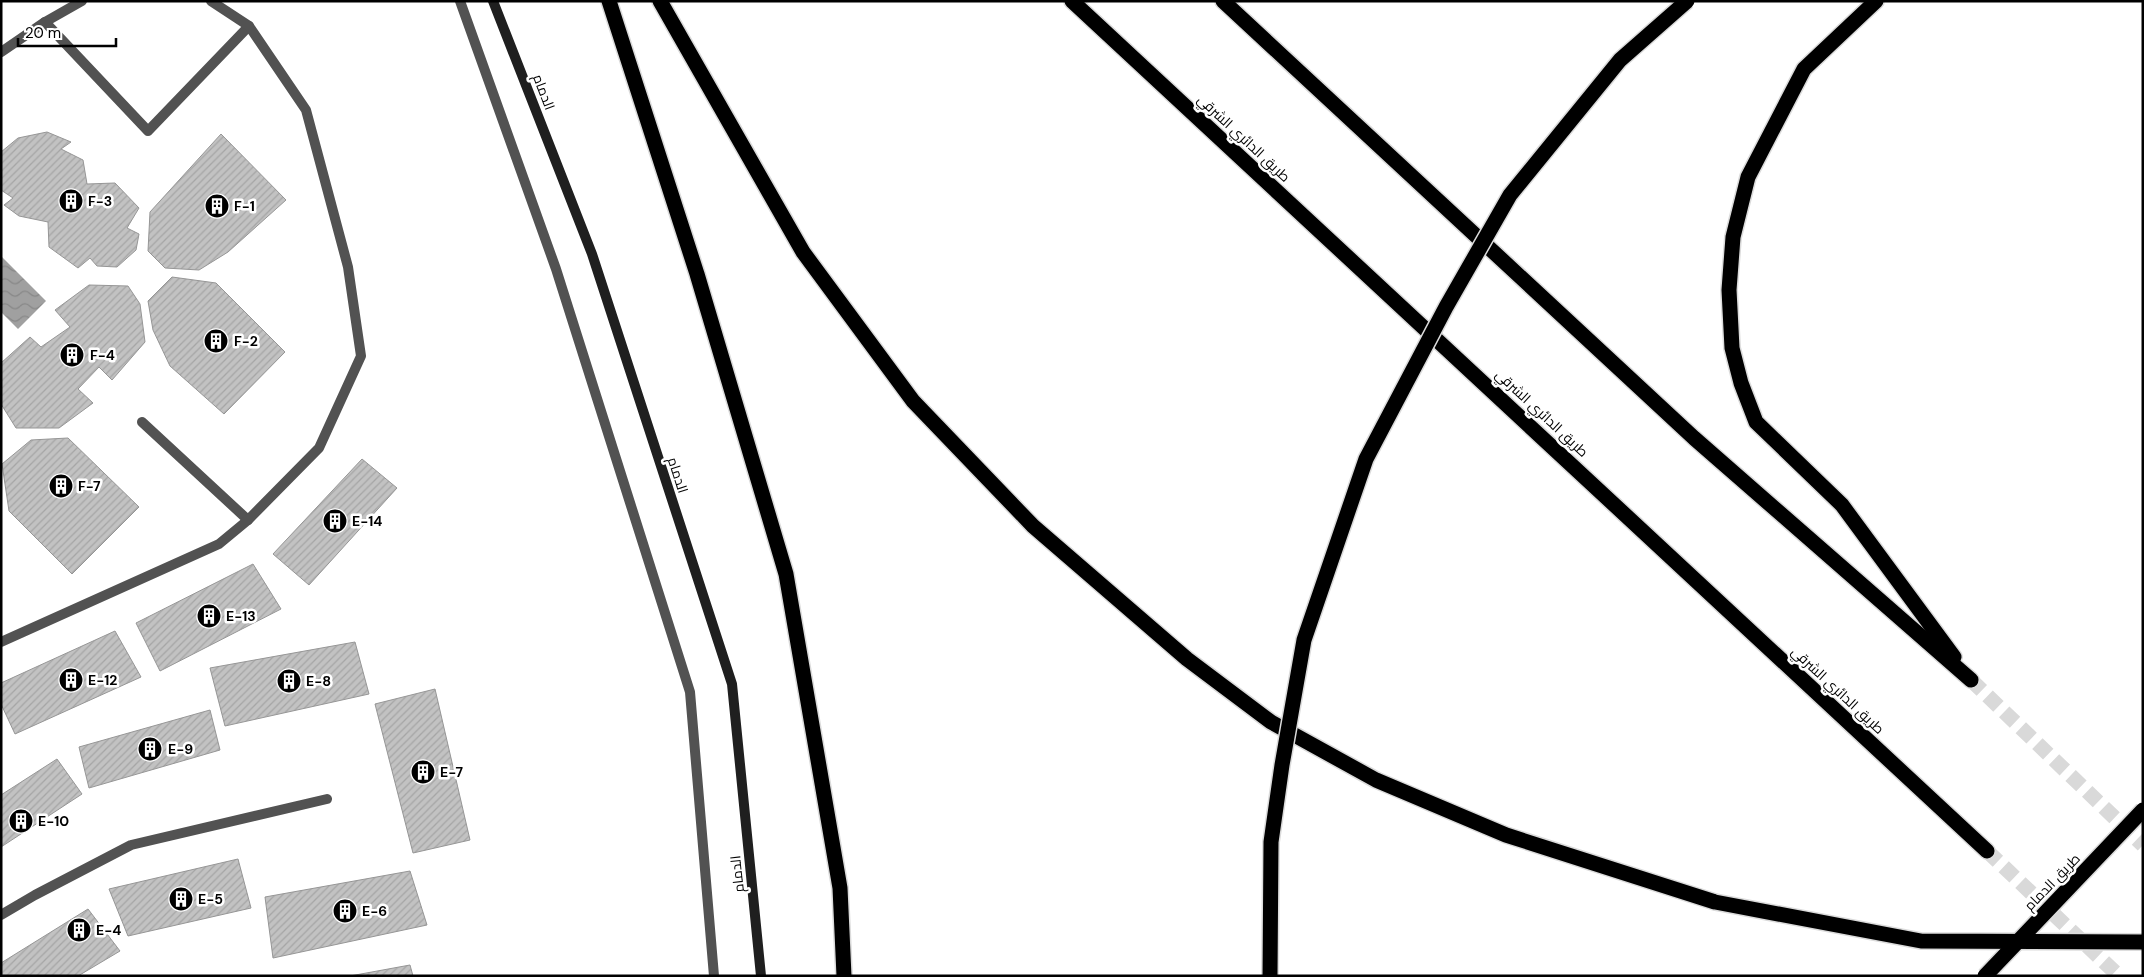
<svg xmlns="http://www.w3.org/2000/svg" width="2144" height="977" font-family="'DM Sans',Cairo,sans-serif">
  <defs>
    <pattern id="water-waves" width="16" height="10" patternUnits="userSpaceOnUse" patternTransform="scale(1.25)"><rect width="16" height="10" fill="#a0a0a0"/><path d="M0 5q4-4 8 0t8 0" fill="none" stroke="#888"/></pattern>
    <pattern id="building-hatch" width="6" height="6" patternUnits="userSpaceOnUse" patternTransform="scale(1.25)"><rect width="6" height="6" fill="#c2c2c2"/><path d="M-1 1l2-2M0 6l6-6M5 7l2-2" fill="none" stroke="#a5a5a5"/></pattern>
  </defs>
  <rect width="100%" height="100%" fill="#fff"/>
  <path fill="url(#water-waves)" d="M1,256l45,45 -28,28 -17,-17z"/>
  <g fill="url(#building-hatch)" stroke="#969696">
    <path d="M47,132l24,10 -10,7 22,11 4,24 28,-1 24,25 -12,20 12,6 -3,16 -19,17 -20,-1 -7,-8 -12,10 -29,-21 -1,-25 -29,-6 -15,-11 9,-7 -12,-8v-38l17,-14z"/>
    <path d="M221,134l65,66 -58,52 -29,18 -34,-2 -17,-17 2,-39z"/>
    <path d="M172,277l44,6 69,69 -61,62 -54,-48 -17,-36 -5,-29z"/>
    <path d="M89,285l39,1 12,18 5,38 -33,38 -13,-13 -21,22 15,14 -34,25h-43l-15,-24v-41l29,-26 11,10 29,-20 -15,-17z"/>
    <path d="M68,438l71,69 -67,67 -63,-63 -7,-47 29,-24z"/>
    <path d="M362,459l35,29 -88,97 -36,-31z"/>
    <path d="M253,564l28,45 -121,62 -24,-48z"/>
    <path d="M115,631l26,46 -126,57 -14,-30v-21z"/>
    <path d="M355,642l14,52 -144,32 -15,-58z"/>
    <path d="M435,689l35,151 -57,13 -38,-149z"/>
    <path d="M210,710l10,40 -131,38 -10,-41z"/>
    <path d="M57,759l25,35 -81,53v-52z"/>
    <path d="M238,859l13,49 -123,28 -19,-47z"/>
    <path d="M410,871l17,54 -154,33 -8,-61z"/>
    <path d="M88,909l32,42 -42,25h-77v-13z"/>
    <path d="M410,965l3,11h-63z"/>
  </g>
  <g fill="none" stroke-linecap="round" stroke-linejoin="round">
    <g stroke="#d9d9d9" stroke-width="15" stroke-dasharray="15 8" stroke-linecap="butt">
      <path d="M1971,680l172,165"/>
      <path d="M1987,851l132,125"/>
    </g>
    <defs>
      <g id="highway">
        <path d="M609,1l88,273 89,300 54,314 4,88"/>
        <path d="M660,1l143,251 110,149 120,125 154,133 84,63 105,58 130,55 209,67"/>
        <path d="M1072,1l915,850"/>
        <path d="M1223,1l471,437 277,242"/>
        <path d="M1876,1l-72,68 -56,108 -15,60 -4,53 3,58 9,35 15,39 86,83 112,152"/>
      </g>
    </defs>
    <use href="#highway" stroke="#dbdbdb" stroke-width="18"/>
    <path stroke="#525252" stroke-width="10" d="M460,1l96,268 134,423 24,284"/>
    <g stroke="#525252" stroke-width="10">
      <path d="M45,22l103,109 101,-105"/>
      <path d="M1,52l44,-30 37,-21"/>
      <path d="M142,422l106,98"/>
      <path d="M1,642l218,-98 29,-24 71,-72 42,-92 -13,-89 -42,-157 -57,-84 -38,-25"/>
      <path d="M1,915l34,-20 96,-50 196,-46"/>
    </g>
    <path stroke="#1f1f1f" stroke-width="10" d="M493,1l99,253 140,430 29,292"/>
    <use href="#highway" stroke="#000" stroke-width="15"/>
    <defs>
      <g id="highway-bridge">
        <path d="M1715,902l206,39 222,1"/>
        <path d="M1270,976l1,-134 11,-77 22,-125 62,-181 80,-152 64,-112 110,-135 67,-59"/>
        <path d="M1985,976l158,-166"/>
      </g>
    </defs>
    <use href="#highway-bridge" stroke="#dbdbdb" stroke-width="18" stroke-linecap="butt"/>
    <use href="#highway-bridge" stroke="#000" stroke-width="15"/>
  </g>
  <defs>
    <symbol id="building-disc" viewBox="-11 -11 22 22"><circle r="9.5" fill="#000" stroke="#fff"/><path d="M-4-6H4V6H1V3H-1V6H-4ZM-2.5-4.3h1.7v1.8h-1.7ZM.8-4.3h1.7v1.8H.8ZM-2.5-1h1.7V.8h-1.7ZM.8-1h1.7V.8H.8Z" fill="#fff"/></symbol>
  </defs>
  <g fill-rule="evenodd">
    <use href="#building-disc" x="57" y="187" width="28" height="28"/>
    <use href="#building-disc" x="203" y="192" width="28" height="28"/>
    <use href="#building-disc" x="202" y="327" width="28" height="28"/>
    <use href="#building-disc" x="58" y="341" width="28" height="28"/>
    <use href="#building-disc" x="47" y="472" width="28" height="28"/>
    <use href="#building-disc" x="321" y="507" width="28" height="28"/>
    <use href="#building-disc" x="195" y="602" width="28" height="28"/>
    <use href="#building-disc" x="57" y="666" width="28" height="28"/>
    <use href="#building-disc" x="275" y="667" width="28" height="28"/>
    <use href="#building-disc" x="136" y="735" width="28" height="28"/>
    <use href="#building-disc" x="409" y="758" width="28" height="28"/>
    <use href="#building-disc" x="7" y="807" width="28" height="28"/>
    <use href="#building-disc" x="167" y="885" width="28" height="28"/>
    <use href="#building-disc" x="331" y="897" width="28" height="28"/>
    <use href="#building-disc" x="65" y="916" width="28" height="28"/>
  </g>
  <g text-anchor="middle" stroke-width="5" stroke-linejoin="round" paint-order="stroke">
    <g font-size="14" fill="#000" stroke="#fff">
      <text transform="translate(544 92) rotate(69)" y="5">الدمام</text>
      <text transform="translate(1244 138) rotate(43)" y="5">طريق الدائري الشرقي</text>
      <text transform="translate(1542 413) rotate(43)" y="5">طريق الدائري الشرقي</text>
      <text transform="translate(678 475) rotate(72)" y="5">الدمام</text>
      <text transform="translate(1838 690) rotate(43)" y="5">طريق الدائري الشرقي</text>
      <text transform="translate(737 874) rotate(-96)" y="5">الدمام</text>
      <text transform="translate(2052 882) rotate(-46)" y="5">طريق الدمام</text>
    </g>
    <g font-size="14" font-weight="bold" fill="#000" stroke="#fff" text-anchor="start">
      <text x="88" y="206">F-3</text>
      <text x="234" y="211">F-1</text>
      <text x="234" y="346">F-2</text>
      <text x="90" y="360">F-4</text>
      <text x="78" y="491">F-7</text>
      <text x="352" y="526">E-14</text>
      <text x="226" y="621">E-13</text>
      <text x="88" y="685">E-12</text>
      <text x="306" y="686">E-8</text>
      <text x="168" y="754">E-9</text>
      <text x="440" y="777">E-7</text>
      <text x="38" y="826">E-10</text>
      <text x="198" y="904">E-5</text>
      <text x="362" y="916">E-6</text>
      <text x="96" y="935">E-4</text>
    </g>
  </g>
  <rect width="2144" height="977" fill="none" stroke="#000000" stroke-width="5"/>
  <path d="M18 38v8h98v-8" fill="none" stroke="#000000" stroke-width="2.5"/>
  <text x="25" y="38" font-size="15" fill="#000000" stroke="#ffffff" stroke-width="4" paint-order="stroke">20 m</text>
</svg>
